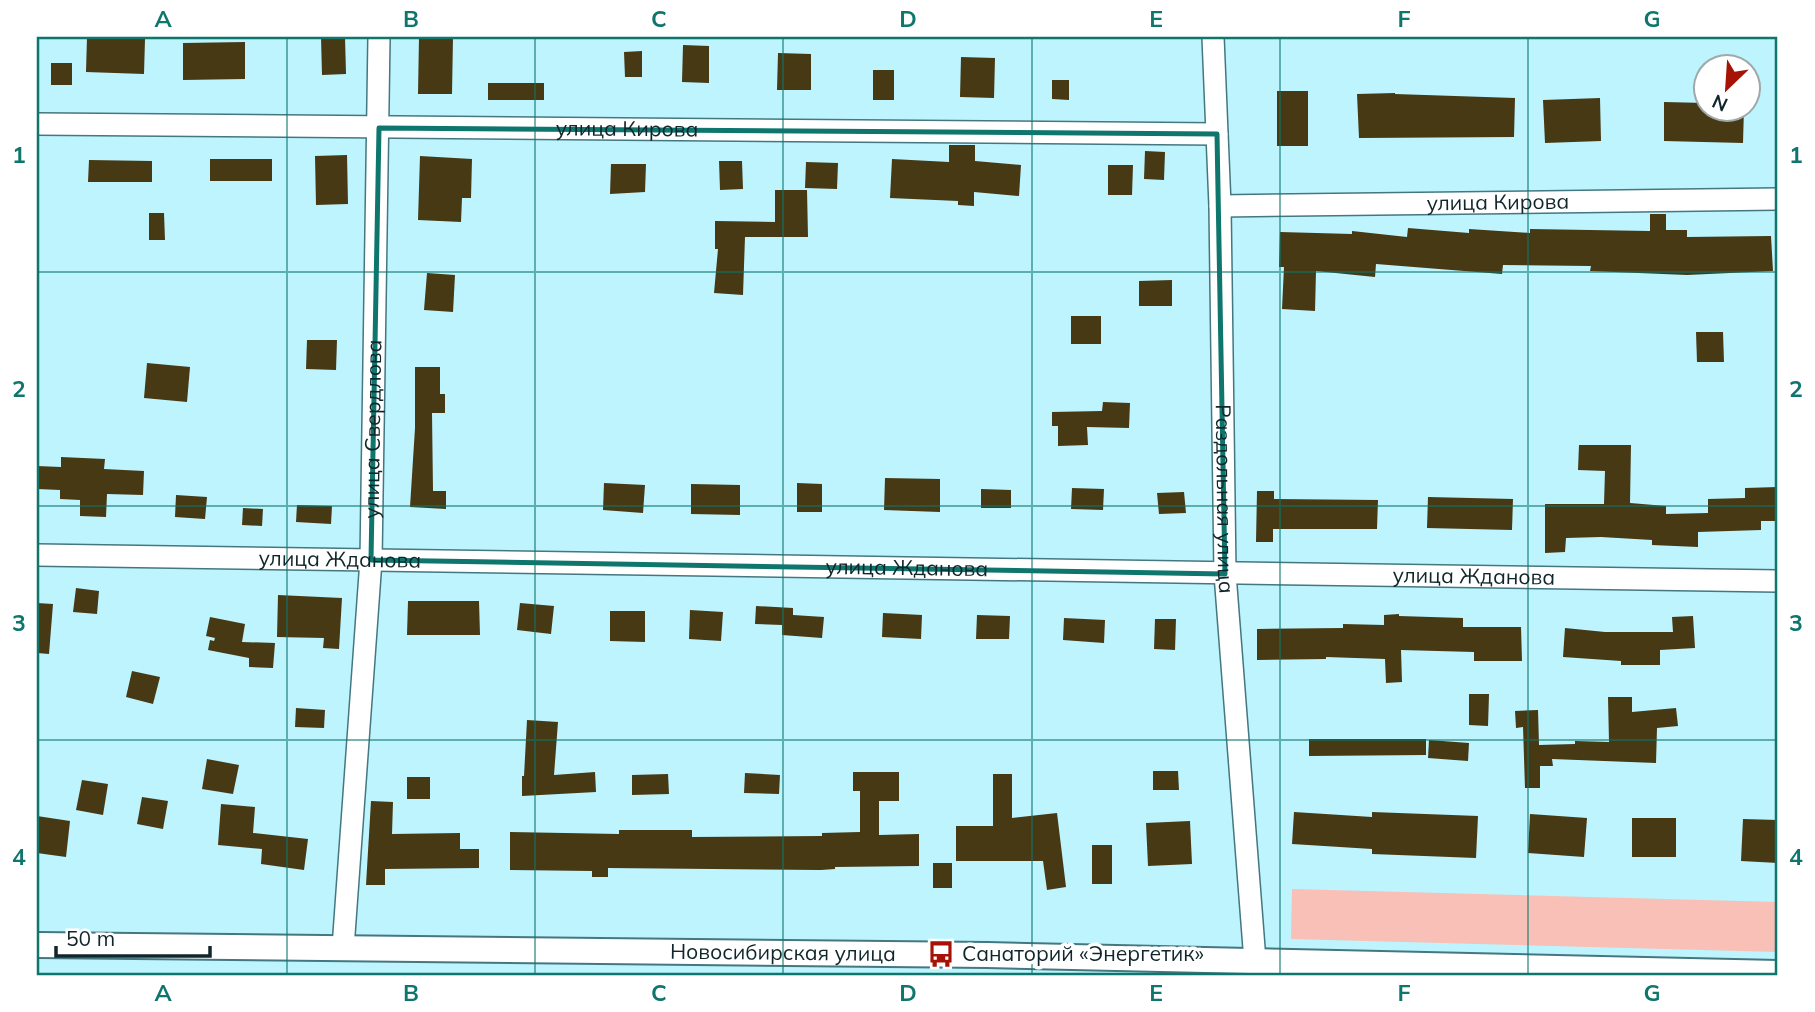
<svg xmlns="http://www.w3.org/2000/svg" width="1815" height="1012" font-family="Mulish,sans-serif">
  <rect width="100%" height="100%" fill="#bdf4fe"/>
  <path fill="#f8c0b6" d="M1292,889l486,13v50l-487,-13z"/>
  <g fill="#463914">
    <path d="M87,37l58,2 -1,35 -58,-2z"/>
    <path d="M321,37h24l1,37 -24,1z"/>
    <path d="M419,37h34l-1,57h-34z"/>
    <path d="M245,42v37l-62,1v-37z"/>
    <path d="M683,45l26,1v37l-27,-1z"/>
    <path d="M642,51v26h-17l-1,-25z"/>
    <path d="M778,53l33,1v36h-34z"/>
    <path d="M961,57l34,1 -1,40 -34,-1z"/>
    <rect x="51" y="63" width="21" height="22"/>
    <rect x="873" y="70" width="21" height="30"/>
    <path d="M1052,80h17v20l-17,-1z"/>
    <rect x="488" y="83" width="56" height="17"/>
    <rect x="1277" y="91" width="31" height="55"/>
    <path d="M1395,93v1l120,4 -1,39 -155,1 -2,-44z"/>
    <path d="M1600,98l1,43 -56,2 -2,-43z"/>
    <path d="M1664,102l42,1v5h38l-1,35 -79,-2z"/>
    <path d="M949,145h26v16l46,4 -2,31 -45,-4v14l-16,-1v-4l-68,-3 2,-39 57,3z"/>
    <path d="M1145,151l20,1 -1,28 -20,-1z"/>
    <path d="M347,155l1,49 -32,1 -1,-49z"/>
    <path d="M420,156l52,3 -1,39h-9l-1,24 -43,-2z"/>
    <rect x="210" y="159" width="62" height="22"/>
    <path d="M89,160l63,1v21h-64z"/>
    <path d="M719,161h23l1,28 -23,1z"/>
    <path d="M806,162l32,1 -1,26 -32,-1z"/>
    <path d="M611,164h35l-1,28 -35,2z"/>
    <path d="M1108,165h25l-1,30h-24z"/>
    <path d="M775,190h32l1,47h-63l-2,58 -29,-2 4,-44h-3v-28l60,1z"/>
    <path d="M149,213h15l1,27h-16z"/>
    <path d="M1650,214h16v16h21v7l84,-1 2,35 -86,4 -97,-4 1,-5 -88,-1 -1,9 -126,-10 -1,13 -59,-6 -1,40 -33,-2 2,-42h-5l1,-35 72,2v-3l55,6 1,-9 61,5v-4l61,4v-4l120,2z"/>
    <path d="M427,273l28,2 -2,37 -29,-2z"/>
    <path d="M1172,280v26h-33v-25z"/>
    <rect x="1071" y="316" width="30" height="28"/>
    <path d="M1696,332h27l1,30h-27z"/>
    <path d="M307,340h30l-1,30 -30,-1z"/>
    <path d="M147,363l43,4 -3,35 -43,-4z"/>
    <path d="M415,367h25v27h5v19h-13l1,78h13v18l-36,-2 5,-79z"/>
    <path d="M1103,402l27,1 -1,25 -42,-1 1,18 -30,1v-20h-6v-14l50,-1z"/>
    <path d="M1579,445h52l-1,58 36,3v8l42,-1v-14l37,-1v-10l33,-1v34h-17v9l-63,2v15l-46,-2v-5l-51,-3 -35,1 -1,14 -20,1v-49h59l1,-33 -27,-1z"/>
    <path d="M61,457l44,2 -1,10 40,2 -1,24 -36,-1 -1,23 -26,-1v-16l-20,-1v-9l-23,-1v-23l24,1z"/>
    <path d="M885,478l55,1v33l-56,-2z"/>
    <path d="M604,483l41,2 -2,28 -40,-3z"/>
    <path d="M797,483l25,1v28h-25z"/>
    <path d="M691,484l49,1v30l-49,-1z"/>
    <path d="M1072,488l32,1 -1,21 -32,-1z"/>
    <path d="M981,489l30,1v18h-30z"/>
    <path d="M1257,491h17v8l104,1 -1,29h-104v13h-17z"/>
    <path d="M1184,492l2,21 -27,1 -2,-21z"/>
    <path d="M176,495l31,2 -2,22 -30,-2z"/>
    <path d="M1428,497l85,2 -1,31 -85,-2z"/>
    <path d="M297,505l35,1 -1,18 -35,-2z"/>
    <path d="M243,508l20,1 -1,17 -20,-1z"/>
    <path d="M76,588l23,3 -2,23 -24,-2z"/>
    <path d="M278,595l64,3 -3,51 -16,-1 1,-10 -47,-1z"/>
    <path d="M408,601h71l1,34h-73z"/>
    <path d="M37,603l16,1 -4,50 -12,-1z"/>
    <path d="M520,603l34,3 -3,28 -34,-4z"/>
    <path d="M756,606l37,2v7l31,2 -2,21 -40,-3v-10l-27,-1z"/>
    <path d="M690,610l33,2 -2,29 -32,-2z"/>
    <path d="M610,611h35v31l-35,-1z"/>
    <path d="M883,613l39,2 -1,24 -39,-2z"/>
    <path d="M1399,614v2l64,2v9h58l1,34h-48v-9l-73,-2 1,32 -16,1 -1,-24 -59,-2v2l-69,1v-31l86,-1v-4l41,1v-10z"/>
    <path d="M977,615l33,1 -1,23h-33z"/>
    <path d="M1693,616l2,32 -35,2v15h-39v-4l-58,-4 2,-29 40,4h68l-1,-15z"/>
    <path d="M210,617l35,7 -3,18 33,1 -2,25 -24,-1v-9l-41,-8 2,-10 4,1 1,-3 -9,-2z"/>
    <path d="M1064,618l41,2 -1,23 -41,-3z"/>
    <path d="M1155,619h21l-1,31 -21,-1z"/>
    <path d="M132,671l28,6 -7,27 -27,-7z"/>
    <path d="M1469,694h20l-1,32 -19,-1z"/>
    <path d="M1608,697h24v15l44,-4 2,18 -21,2 -1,35 -104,-4 1,7h-13v22h-15l-2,-61 -7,1 -1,-17 23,-1 1,35 36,-1v-3l34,1z"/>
    <path d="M296,708l29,2 -1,18 -29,-1z"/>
    <path d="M527,720l31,2 -4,53 41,-3 1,20 -74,4v-20h2z"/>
    <path d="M1309,739h117v16l-117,1z"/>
    <path d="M1429,740l40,3 -1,18 -40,-3z"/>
    <path d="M207,759l32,6 -6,29 -31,-5z"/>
    <path d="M1153,771h25l1,19h-26z"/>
    <path d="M853,772h46v29h-20v34l40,-1v32l-84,1v2l-14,1 -213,-2v9h-16v-6l-82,-1v-38l109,2v-4h73v7l130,-1v-3l38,-1v-41h-7z"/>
    <path d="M745,773l35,2 -1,19 -35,-1z"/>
    <path d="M668,774l1,20 -37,1v-20z"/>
    <path d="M993,774h19v44l45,-5 9,74 -19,3 -4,-29h-87v-35h37z"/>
    <rect x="407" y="777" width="23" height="22"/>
    <path d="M82,780l26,4 -5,31 -27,-5z"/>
    <path d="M142,797l26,4 -5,28 -26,-5z"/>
    <path d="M371,801l22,1 -1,32 68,-1v16h19v19l-94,1v16h-19z"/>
    <path d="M221,804l34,3 -2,26 55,6 -4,31 -43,-6 1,-15 -44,-4z"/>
    <path d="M1294,812l78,5v-5l106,4 -2,42 -104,-4v-5l-80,-5z"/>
    <path d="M1530,814l57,4 -3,39 -56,-4z"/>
    <path d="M37,816l33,5 -4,36 -29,-4z"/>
    <rect x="1632" y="818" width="44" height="39"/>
    <path d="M1743,819l35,1v43l-37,-2z"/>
    <path d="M1190,821l2,43 -44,2 -2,-43z"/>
    <rect x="1092" y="845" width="20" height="39"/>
    <rect x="933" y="863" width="19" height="25"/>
  </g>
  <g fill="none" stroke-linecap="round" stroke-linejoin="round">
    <defs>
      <g id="minor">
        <path id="s1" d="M1213,37l7,169 5,368 30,387"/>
        <path id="s2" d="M37,124l1180,10"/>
        <path id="s3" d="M1220,206l558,-7"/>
        <path id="s4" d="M37,555l1741,26"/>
        <path id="s5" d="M343,948l28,-388 8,-523"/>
      </g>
      <g id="tertiary">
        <path id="s6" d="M37,945l950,10 791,18"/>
      </g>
    </defs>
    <use href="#minor" stroke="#447780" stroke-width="24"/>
    <use href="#tertiary" stroke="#447780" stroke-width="28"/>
    <use href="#minor" stroke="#fff" stroke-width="21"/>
    <use href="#tertiary" stroke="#fff" stroke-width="24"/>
  </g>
  <path fill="none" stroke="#0f766e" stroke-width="5" stroke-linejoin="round" d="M379,128l838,6 8,440 -854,-14z"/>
  <path fill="none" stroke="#0f766e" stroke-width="2" stroke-opacity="0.55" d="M287,37v938M535,37v938M783,37v938M1032,37v938M1280,37v938M1528,37v938M37,272h1741M37,506h1741M37,740h1741"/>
  <defs>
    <symbol id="bus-bare" viewBox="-9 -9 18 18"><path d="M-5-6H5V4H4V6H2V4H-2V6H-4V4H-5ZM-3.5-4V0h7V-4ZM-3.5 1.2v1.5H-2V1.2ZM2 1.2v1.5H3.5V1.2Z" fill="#a61306" stroke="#fff" stroke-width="2.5" paint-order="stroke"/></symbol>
  </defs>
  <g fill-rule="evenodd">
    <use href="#bus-bare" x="922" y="935" width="38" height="38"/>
  </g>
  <g text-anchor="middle" stroke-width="7" stroke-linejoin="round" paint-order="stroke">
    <g font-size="21" fill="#10262a" stroke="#fff">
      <text dy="7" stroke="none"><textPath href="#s2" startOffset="590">улица Кирова</textPath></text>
      <text dy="7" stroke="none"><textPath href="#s3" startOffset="278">улица Кирова</textPath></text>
      <text dy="7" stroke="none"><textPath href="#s5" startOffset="520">улица Свердлова</textPath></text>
      <text dy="7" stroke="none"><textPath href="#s1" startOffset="462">Раздольная улица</textPath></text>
      <text dy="7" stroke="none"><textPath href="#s4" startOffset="303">улица Жданова</textPath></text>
      <text dy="7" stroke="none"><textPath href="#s4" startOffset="870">улица Жданова</textPath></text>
      <text dy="7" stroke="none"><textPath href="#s4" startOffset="1437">улица Жданова</textPath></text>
      <text dy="7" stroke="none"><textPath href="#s6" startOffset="746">Новосибирская улица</textPath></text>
    </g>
    <g font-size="21" fill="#10262a" stroke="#fff" text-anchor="start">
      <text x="962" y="961">Санаторий «Энергетик»</text>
    </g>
  </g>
  <rect width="1815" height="1012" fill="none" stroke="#ffffff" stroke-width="77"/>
  <g transform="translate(1727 88) rotate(205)"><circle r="33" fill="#ffffff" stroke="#9fa8aa" stroke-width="2"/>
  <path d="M0-5L12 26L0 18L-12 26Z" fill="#a61306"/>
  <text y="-10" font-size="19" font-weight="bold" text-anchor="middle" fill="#10262a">N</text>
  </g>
  <path d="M56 946v10h154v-10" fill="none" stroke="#10262a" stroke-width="3.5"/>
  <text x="66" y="946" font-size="21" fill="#10262a" stroke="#ffffff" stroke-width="5" paint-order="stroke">50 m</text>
  <rect x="38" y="38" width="1738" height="936" fill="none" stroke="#0f766e" stroke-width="2.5"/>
  <g font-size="23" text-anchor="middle" font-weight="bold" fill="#0f766e">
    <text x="163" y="27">A</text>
    <text x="411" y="27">B</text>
    <text x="659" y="27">C</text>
    <text x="908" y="27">D</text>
    <text x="1156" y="27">E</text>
    <text x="1404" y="27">F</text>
    <text x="1652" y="27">G</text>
    <text x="19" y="163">1</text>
    <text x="1796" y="163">1</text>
    <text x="19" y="397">2</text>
    <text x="1796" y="397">2</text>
    <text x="19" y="631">3</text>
    <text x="1796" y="631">3</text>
    <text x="19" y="865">4</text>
    <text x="1796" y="865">4</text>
    <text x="163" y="1001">A</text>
    <text x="411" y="1001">B</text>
    <text x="659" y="1001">C</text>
    <text x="908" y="1001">D</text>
    <text x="1156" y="1001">E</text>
    <text x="1404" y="1001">F</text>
    <text x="1652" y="1001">G</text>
  </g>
</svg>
